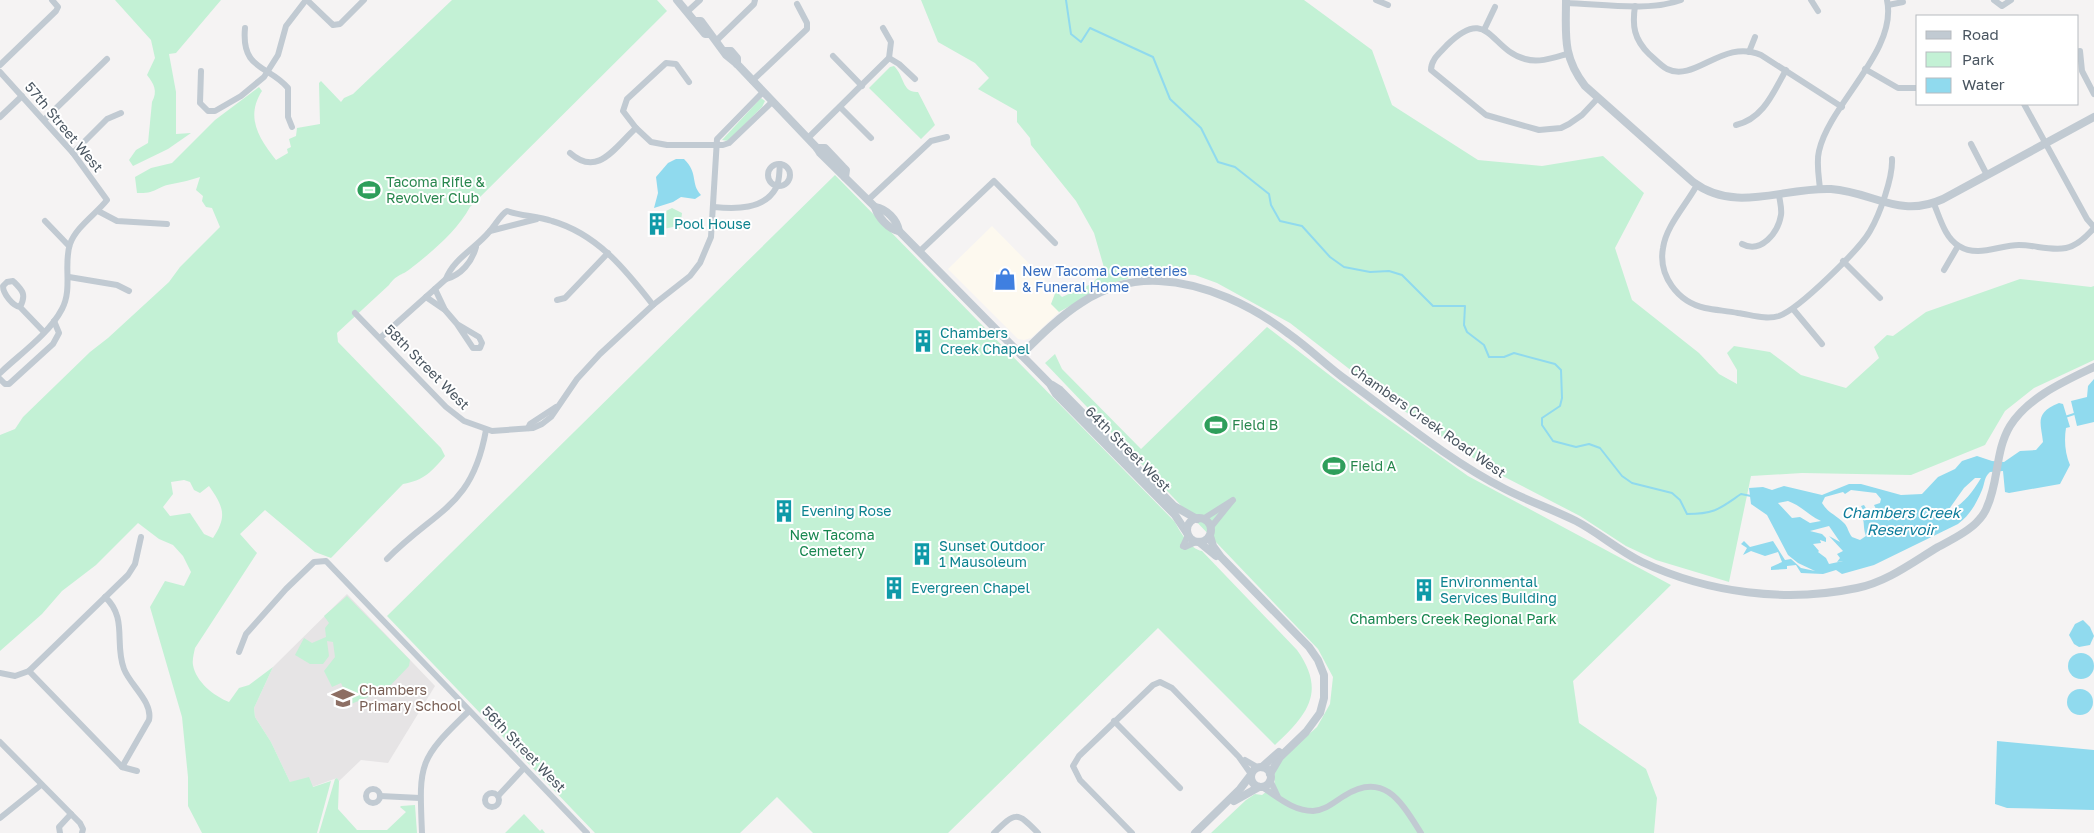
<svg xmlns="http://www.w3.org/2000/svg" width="2094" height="833" font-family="'Golos Text',sans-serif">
  <rect width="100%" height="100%" fill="#f5f3f3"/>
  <path fill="#fdf9ef" d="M992,226l64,65 -5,13 8,8 -28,26 -7,2 -6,-1 -70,-70z"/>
  <path fill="#e6e4e5" d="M347,594l88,92 -47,77 -27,-3 -22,21 -2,-3 -25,9 -22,-5 -19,-40 -16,-25 -1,-9 19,-41z"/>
  <g fill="#c3f1d5" fill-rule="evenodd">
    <path d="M115,0h106l-45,53 -7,1 7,38v42l15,-1 -23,16 -35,17 -4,-6 7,-10 12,-7 4,-41c6,-11 2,-18 -5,-27l8,-17 -4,-18z"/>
    <path d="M452,0h205l10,11 -197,196c-13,24 -38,45 -60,62 -9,7 -13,5 -21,16l-52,48 1,9 103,106 4,8c-14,16 -20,24 -42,28l-72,74 -16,-6 -50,-42 -25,24 17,19 -62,95c-1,5 -3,12 -2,17 3,17 21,31 36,37l10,-14 10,-3 24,-18 -19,41 1,9 16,25 19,40 19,-5 4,10 18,-6 -14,52h-115l-14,-27v-29l-6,-60 -32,-110 15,-26 19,5 7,-14 -8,-16 -10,-11 -14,-6 -21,-16 -42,42 -34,26 -20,23 -42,37v-216l15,-6 8,-12 67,-65 18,-14 61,-56 11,-15 40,-40 -8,-19 -6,-1 -4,-6 1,-5 -7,-6 4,-13c-9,3 -18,5 -28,7 -15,2 -15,10 -35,9l-2,-16 16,-9 21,-5 43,-43 44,-33 3,4c-17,26 -3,48 14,69l12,-7 -1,-4 4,-2 -2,-8 7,-3 1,-8 23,-4 -1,-41 2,-2 20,21 3,-4 9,-4zM184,480l6,2 4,8 6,3 9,-7c14,20 19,30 4,52l-9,-4 -14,-21 -20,3 -7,-9 10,-13 -2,-12z"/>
    <path d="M921,0h383l68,50 20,55 86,55 64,6 61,-10 41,37 -29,55 17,52 67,53 20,21 18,10v-14l-10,-17 7,-7 36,6 31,23 45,13 33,-30 -5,-11 13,-12 6,1 33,-24 94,-33 71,8 3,-1v74l-60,28 -29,23 -20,34 -74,30 -109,-2 -51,3 -22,106 -73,-22 -30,-14 -46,-30 -89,-46 -94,-64 -107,-83 -73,-40 -22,-8 -43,-3 -40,11 -53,29 -8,-8 5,-13 6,6 29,-13 14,-13 -11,-38 -18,-32 -45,-56 -1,-7 -13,-16v-11l-39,-22 11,-11 -14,-15 -37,-21z"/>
    <path d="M894,66c11,11 8,27 24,26l17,33 -14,14 -52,-51 21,-21z"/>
    <path d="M761,98l4,3 -3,6 -34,34 -6,-1z"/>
    <path d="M835,175l340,347c5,10 15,27 27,29l95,99c30,42 10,65 -22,95l-117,-117 -210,205h-135l-36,-36 -37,36h-145l-208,-217z"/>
    <path d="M672,208l10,5 -2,16 -7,-2 -19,4 -4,-12z"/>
    <path d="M1267,327l104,80 97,69 203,109 -98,96 6,42 67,46 11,29 -3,35h-443l35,-33 9,-6 7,1 13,-10 -1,-9 3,-9 8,-11 32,-29 13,-23 3,-27 -15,-28 -273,-286 10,-9 7,15 79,80z"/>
    <path d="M347,596l63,64 -1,6 -23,24 -35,14 -10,-21 -9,4 -8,-16 11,-14 -2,-15 -6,-1 2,15 -6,8h-13l-15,-9 9,-17 8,5 14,-6 -1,-9 4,-5 -5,-7z"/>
    <path d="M337,778l2,3 -1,28 19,21h30l19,-18 -6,-5 1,-1 14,-1 2,28h-98l16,-54z"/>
    <path d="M524,814l16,17 2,-2 3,4h-40z"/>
  </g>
  <g fill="#90daee" fill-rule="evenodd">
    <path d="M676,159h8c15,15 6,24 17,36l-6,4 -14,-2 -8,5 -19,6 4,-15 -2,-16 12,-14z"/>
    <path d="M2094,379v43l-17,4 -6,-25 16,-4 1,-11z"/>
    <path d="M2059,403l4,1 7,23 -4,1c-2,12 -1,26 4,37l-10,19 -51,9 -4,-1 -2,-21 -13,1c-6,5 -5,11 -8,18 -6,14 -12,25 -24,34l-84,41 -32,9 -6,-4 -13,4 -22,-1 -5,-8 -9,1v3l-16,1v-3l11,-5 -4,-10 -13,4 -14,-5 -8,4 4,-7 -6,-4 3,-3 6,6 23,-6 12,19 6,-1 10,9 14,3 -17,-8 -10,-8 -21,-40 -16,-11 -2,-16 14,-1 9,3 12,-4 38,9 27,-11h12l40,11 21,-1 16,-17 17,-8 7,-8 15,-5 15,5 12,1 16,-11 16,-1 7,-8c-2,-19 -9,-29 16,-39zM1975,478h6c-9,15 -18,27 -34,34l17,-24zM1851,490l25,3 5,6 -1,4 -6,2 2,4 -9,1 -3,-5 -3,1 3,6 -13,2c18,2 10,8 15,22l-6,4 -8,-3c-4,-5 -4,-10 -8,-14 -9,-9 -15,-9 -22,-20l3,-6 18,-5 2,2zM1788,501c14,5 21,15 33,20l-11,2 -10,-6 -8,1 -14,-15zM1829,526l11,16 -11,-6 14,15 -6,3 3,4 -3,4 6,-1 -14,3 -3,-6 -8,-6 1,-1 -6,-7 8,-1 -1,-3 6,2v-4l-4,-4 -12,-3z"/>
    <path d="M2083,620l7,7 4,9 -4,9 -11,2 -5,-3 -5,-9 6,-11z"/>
    <circle cx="2081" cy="666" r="13"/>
    <circle cx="2080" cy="702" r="13"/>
    <path d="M1997,741l97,9v60l-87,-2 -12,-4z"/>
  </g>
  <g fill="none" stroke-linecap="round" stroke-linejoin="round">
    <g stroke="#90daee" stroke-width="2">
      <path d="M1066,0l5,34 10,8 9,-14 63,29 17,42 31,29 17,34 17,5 34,27 2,11 9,16 22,5 28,31 14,10 26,5 19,-1 13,4 31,31h32l-1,19 3,7 17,13 5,12h15l10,-4 41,11 6,6 1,28 -2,8 -18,12v7l11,16 23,6 13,-3 11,4 22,28 10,7 40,10 8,7 7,14c28,0 32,-5 54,-20l10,2"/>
      <path d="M2065,417l9,-3"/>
    </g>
    <g stroke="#c1cad2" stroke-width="6">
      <path d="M307,0l26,25 7,-1 24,-24"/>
      <path d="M1376,0l12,5"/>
      <path d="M1811,0l7,11"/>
      <path d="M1994,0l8,6 9,-6"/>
      <path d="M1566,3c35,1 83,9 115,-3"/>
      <path d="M1888,5l15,-3"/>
      <path d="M1635,6c-3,20 -1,33 14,48 6,5 11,11 18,15 28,14 56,-31 94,-14l81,52"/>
      <path d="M688,11l12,-11"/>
      <path d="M245,28c-4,43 24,37 43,60v29l4,10"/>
      <path d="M1484,30l11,-23"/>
      <path d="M716,41l38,-37 1,-4"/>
      <path d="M2080,51l2,20 12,23"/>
      <path d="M1749,52l6,-15"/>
      <path d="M1567,54c-14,4 -28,9 -42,5 -35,-9 -36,-55 -78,-14 -7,8 -16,14 -16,25l55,45 53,15 22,-2 8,-4 13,-9 16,-17"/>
      <path d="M833,56l29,30"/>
      <path d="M889,58l10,6 16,15"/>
      <path d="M0,65l56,-54 2,-4 -6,-7"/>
      <path d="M1865,69l33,19h20"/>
      <path d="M201,71l-1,32 8,8h7l26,-15 23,-19 14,-22 8,-29 20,-26"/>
      <path d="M0,72l73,81 34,47c-11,14 -31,27 -37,44 -7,21 3,44 -8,65 -13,25 -42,45 -62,64"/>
      <path d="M752,81l55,-52v-6l-10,-19"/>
      <path d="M689,82l-13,-18 -10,-1 -39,36 -4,12 13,17 15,14 16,3h56l6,-2 43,-41"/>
      <path d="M2024,104l63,115 7,8"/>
      <path d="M840,107l31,31"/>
      <path d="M0,117l22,-21"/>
      <path d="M44,120l63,-61"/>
      <path d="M1736,125c27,-6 37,-32 50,-55"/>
      <path d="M808,138l81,-80 2,-16 -8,-14"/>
      <path d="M1971,144l16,31"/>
      <path d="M73,153l34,-34 14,-6"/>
      <path d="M570,153c28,25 45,-6 66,-25"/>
      <circle cx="779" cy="175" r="11"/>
      <path d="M1697,185c-11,20 -31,41 -34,63 -5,28 15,54 42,60 10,2 22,3 33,5 14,2 28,7 41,3 20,-7 81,-67 91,-85 10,-17 23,-54 22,-72"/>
      <path d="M1820,189c-1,-12 -4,-26 -1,-38 11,-48 79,-100 68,-151"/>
      <path d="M868,200l63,-59 16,-4"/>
      <path d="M1934,204c6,14 11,34 25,42 19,12 40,-1 60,-1 16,0 31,6 47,3 11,-2 21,-12 28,-20"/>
      <path d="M714,207c21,2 50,3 62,-19 4,-7 3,-17 4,-24"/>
      <path d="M98,211l19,10 50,3"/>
      <path d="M45,221l24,25"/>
      <path d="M490,231l47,-12"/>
      <path d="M1742,244c19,10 36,-11 39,-29 1,-6 -1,-13 -2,-20"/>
      <path d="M919,252l75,-71 61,62"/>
      <path d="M1843,261l37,37"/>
      <path d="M1944,270l14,-24"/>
      <path d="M69,277l48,8 12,6"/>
      <path d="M446,279c7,-20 30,-31 43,-47 6,-6 11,-17 18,-21 15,5 30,5 45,10 45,13 73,48 101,84"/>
      <path d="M435,289l10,21"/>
      <path d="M426,297l19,13 12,14 16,24h7l2,-5 -3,-6 -22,-13"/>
      <path d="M557,300l8,-2 43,-45"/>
      <path d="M20,307c-7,-1 -17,-13 -17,-21l4,-4 6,-1c9,9 14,13 7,26l24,25"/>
      <path d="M1793,309l29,35"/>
      <path d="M355,313l91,94 18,14 28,10 41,-3 9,-4 9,-7 26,-38 23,-25 53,-49 37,-29 10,-13 11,-26 6,-98 46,-47"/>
      <path d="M380,338l66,-59c15,-4 26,-17 30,-32"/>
      <path d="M0,379l5,5h4l44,-40 6,-11 -5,-12"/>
      <path d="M528,428l2,-4 26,-17"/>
      <path d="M1203,519l30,-19"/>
      <path d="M1211,527l21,-26"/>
      <path d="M1183,546l2,1 11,-5"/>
      <path d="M1183,546l5,-11"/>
      <path d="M387,559c49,-50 85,-51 99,-129"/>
      <path d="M105,597c23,21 9,47 19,72 6,16 29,33 25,51l-27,47"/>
      <path d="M239,652l7,-18 40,-45 28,-27 12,-1 261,272"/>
      <path d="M29,671l93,96 15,4"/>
      <path d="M0,673l15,3 14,-5 99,-96 7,-11 6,-27"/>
      <path d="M1114,721l66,67"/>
      <path d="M0,742l80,81 3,6 -1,4"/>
      <path d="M1245,760l12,7"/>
      <path d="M1270,780l8,17"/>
      <path d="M1262,787c16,10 31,24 51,24 13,-1 21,-9 31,-15 40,-26 58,7 77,37"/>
      <circle cx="373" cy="796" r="7"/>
      <circle cx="492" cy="800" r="7"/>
      <path d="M380,796l40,2"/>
      <path d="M498,796l26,-28"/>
      <path d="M0,818l41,-33"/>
      <path d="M60,833l-1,-6 12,-13"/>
      <path d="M422,833c-3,-70 -4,-73 47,-122"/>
      <path d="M994,833c21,-21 23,-22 44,0"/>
      <path d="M1132,833l-52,-53 -7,-14 6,-10 74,-71 7,-3 12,6 67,69 12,17"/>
    </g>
    <g stroke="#c1cad2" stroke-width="8">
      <path d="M677,0l28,34h4"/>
      <path d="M1566,0c0,35 -4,56 19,86l108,96c43,32 90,5 138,7 43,3 68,30 112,10l151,-82"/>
      <path d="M697,21h4l25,34 11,9 80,84 3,5 55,54c3,10 13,22 24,24l151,153 6,10 119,121 12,18"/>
      <path d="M725,51h6l6,7v6"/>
      <path d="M817,148h8l18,19 3,3 -1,7"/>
      <path d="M875,207c12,2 22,13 24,24"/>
      <path d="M1021,355c39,-39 78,-77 138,-74 46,2 94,25 130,53 20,14 37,31 56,45 51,37 103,81 160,110 23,12 47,20 71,32 23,12 43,30 66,41 66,31 144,41 215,26 30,-6 56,-26 81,-41 13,-7 28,-14 38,-24 5,-5 9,-10 11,-16 12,-26 8,-56 23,-81 18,-29 55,-45 84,-59"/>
      <path d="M1052,385l8,5 114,116 23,13"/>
      <circle cx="1199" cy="530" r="12"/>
      <path d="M1210,536l3,10 8,11 88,90 9,13 6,15v23l-4,15 -14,19 -26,25 -10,17"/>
      <path d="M1199,542l17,14"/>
      <circle cx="1261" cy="777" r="10"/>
      <path d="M1262,767l17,-15"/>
      <path d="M1234,801l25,-14"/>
      <path d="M1195,833l45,-44 10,-13"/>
    </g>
  </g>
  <defs>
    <symbol id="stadium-bare" viewBox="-9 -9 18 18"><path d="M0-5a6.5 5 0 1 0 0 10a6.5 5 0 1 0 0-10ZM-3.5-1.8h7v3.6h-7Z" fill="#2e9e5b" stroke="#fff" stroke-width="2.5" paint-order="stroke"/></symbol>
    <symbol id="building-bare" viewBox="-9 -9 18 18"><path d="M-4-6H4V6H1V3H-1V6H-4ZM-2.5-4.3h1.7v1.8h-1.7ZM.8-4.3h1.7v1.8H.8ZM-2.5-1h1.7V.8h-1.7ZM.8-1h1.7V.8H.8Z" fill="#0f9aa8" stroke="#fff" stroke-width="2.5" paint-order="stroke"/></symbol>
    <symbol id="shop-bare" viewBox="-9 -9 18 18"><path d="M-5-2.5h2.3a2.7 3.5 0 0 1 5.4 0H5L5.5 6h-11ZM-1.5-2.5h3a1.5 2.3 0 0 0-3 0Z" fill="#3f7fe0" stroke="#fff" stroke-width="2.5" paint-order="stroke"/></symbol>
    <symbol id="school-bare" viewBox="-9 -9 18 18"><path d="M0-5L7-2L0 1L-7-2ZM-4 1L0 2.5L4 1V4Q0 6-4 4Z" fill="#8d6e63" stroke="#fff" stroke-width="2.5" paint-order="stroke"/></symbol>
  </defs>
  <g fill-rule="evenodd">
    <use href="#stadium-bare" x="353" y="174" width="32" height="32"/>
    <use href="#building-bare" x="641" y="208" width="32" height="32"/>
    <use href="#shop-bare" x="989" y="263" width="32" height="32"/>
    <use href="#building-bare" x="907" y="325" width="32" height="32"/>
    <use href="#stadium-bare" x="1200" y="409" width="32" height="32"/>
    <use href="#stadium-bare" x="1318" y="450" width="32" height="32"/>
    <use href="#building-bare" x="768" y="495" width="32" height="32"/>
    <use href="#building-bare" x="906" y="538" width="32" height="32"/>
    <use href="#building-bare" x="878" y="572" width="32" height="32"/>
    <use href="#building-bare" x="1408" y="574" width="32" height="32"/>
    <use href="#school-bare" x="327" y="682" width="32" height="32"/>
  </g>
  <g text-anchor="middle" stroke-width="4" stroke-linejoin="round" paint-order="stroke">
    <g font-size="14" fill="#4a5661" stroke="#fff">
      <text transform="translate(64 127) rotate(50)" y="5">57th Street West</text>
      <text transform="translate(427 367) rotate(45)" y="5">58th Street West</text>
      <text transform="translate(1428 421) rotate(35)" y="5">Chambers Creek Road West</text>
      <text transform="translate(1128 449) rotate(45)" y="5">64th Street West</text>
      <text transform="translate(524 749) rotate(46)" y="5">56th Street West</text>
    </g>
    <g font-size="14" fill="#27864d" stroke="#fff" text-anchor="start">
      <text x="386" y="187">Tacoma Rifle &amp;<tspan x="386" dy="16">Revolver Club</tspan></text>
      <text x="1232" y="430">Field B</text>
      <text x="1350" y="471">Field A</text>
    </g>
    <g font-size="14" fill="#0d838f" stroke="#fff" text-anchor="start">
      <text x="674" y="229">Pool House</text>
      <text x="940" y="338">Chambers<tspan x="940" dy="16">Creek Chapel</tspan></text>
      <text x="801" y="516">Evening Rose</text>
      <text x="939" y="551">Sunset Outdoor<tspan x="939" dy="16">1 Mausoleum</tspan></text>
      <text x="1440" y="587">Environmental<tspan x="1440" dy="16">Services Building</tspan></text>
      <text x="911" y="593">Evergreen Chapel</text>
    </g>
    <g font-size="14" fill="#366cbe" stroke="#fff" text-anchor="start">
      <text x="1022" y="276">New Tacoma Cemeteries<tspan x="1022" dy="16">&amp; Funeral Home</tspan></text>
    </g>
    <g font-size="14" fill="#17864f" stroke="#fff">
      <text x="832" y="540">New Tacoma<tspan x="832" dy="16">Cemetery</tspan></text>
      <text x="1453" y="624">Chambers Creek Regional Park</text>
    </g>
    <g font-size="14" fill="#785e54" stroke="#fff" text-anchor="start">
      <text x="359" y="695">Chambers<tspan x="359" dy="16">Primary School</tspan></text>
    </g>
    <g font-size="15" font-style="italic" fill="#0c7c9b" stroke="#fff">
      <text x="1901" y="518">Chambers Creek<tspan x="1901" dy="17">Reservoir</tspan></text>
    </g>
  </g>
  <rect x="1916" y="15" width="162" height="90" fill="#ffffff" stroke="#b7bbc0"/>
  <rect x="1926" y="31" width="25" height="8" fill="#c1cad2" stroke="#b7bbc0"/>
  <text x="1962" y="40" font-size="15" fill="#4a5661">Road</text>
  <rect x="1926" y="52" width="25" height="15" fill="#c3f1d5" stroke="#b7bbc0"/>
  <text x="1962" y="65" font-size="15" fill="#4a5661">Park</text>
  <rect x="1926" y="78" width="25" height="15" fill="#90daee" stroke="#b7bbc0"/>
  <text x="1962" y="90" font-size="15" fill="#4a5661">Water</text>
</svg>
